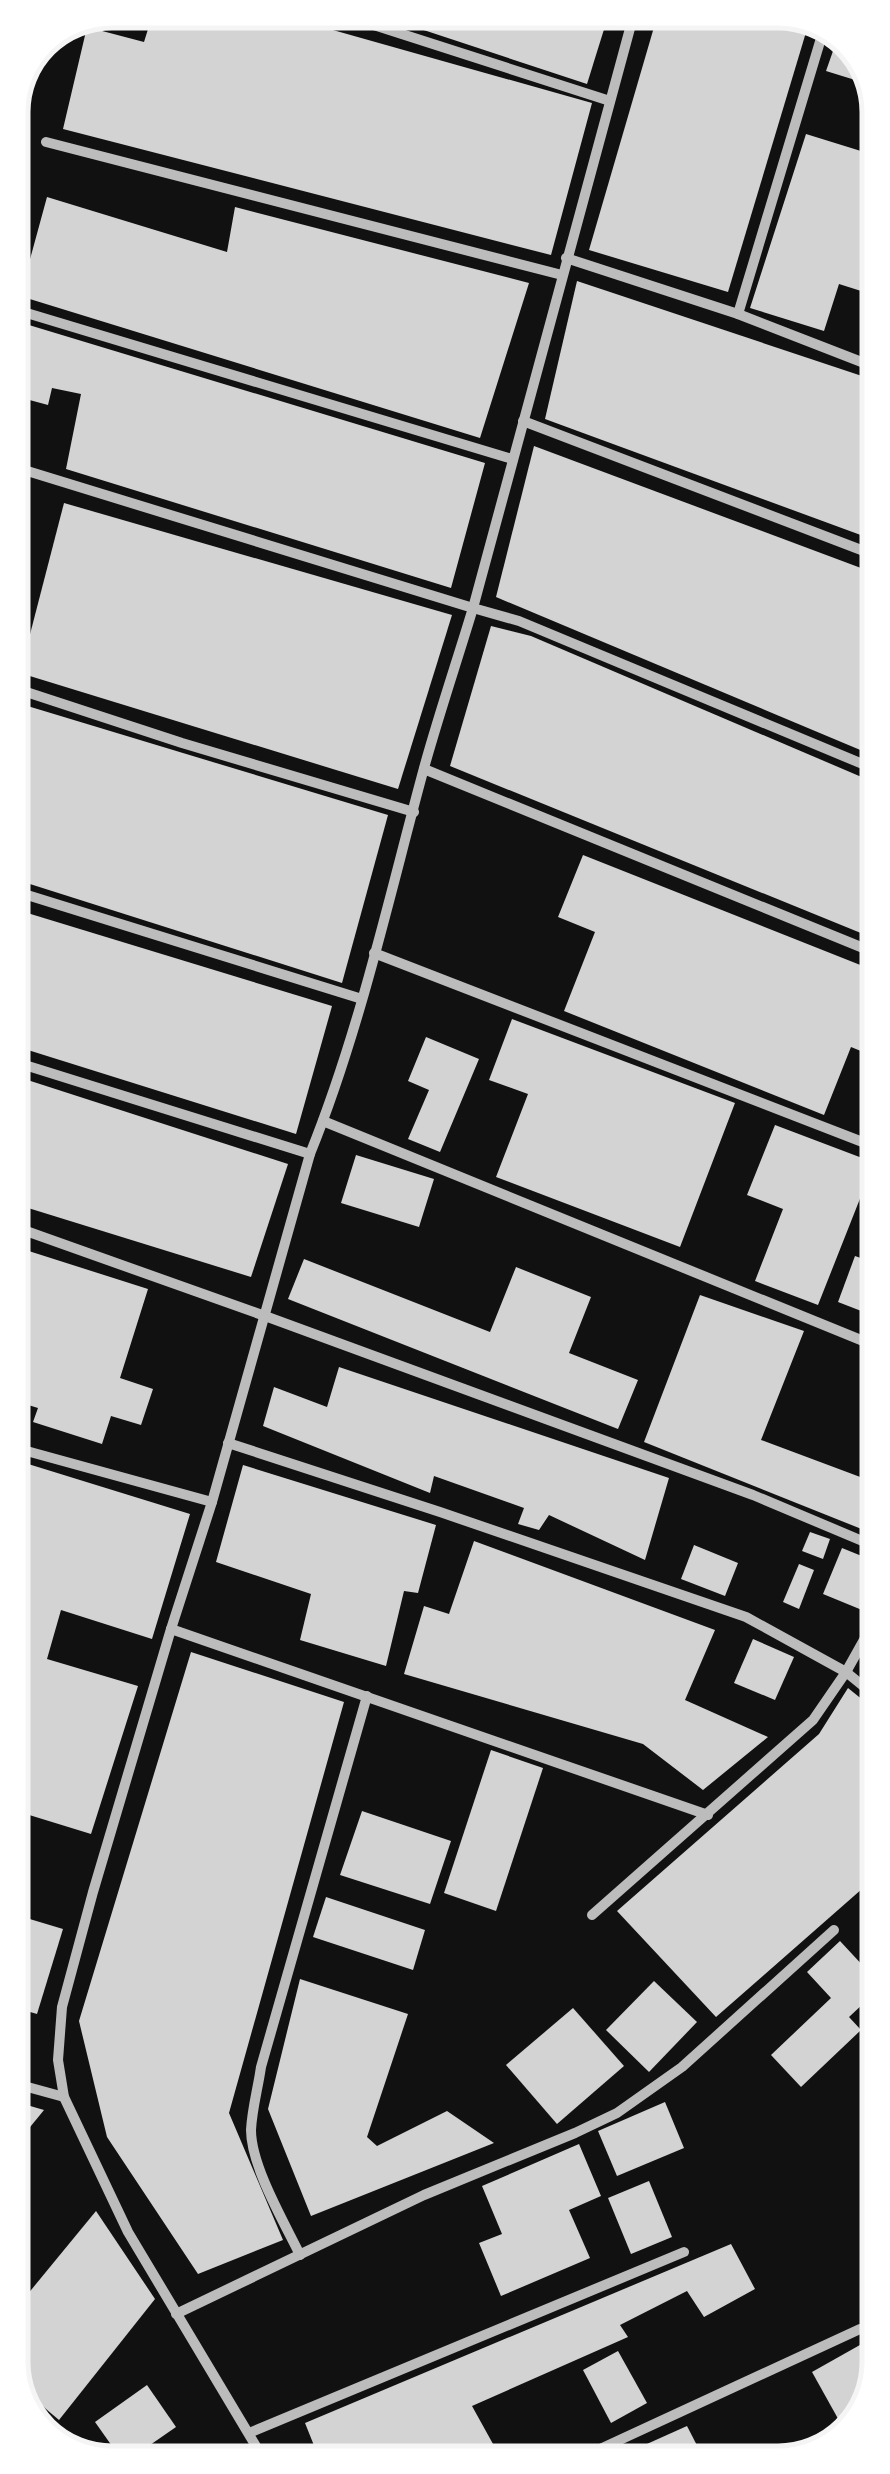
<svg xmlns="http://www.w3.org/2000/svg" width="890" height="2474" font-family="'Source Serif 4',serif">
  <rect width="100%" height="100%" fill="#111"/>
  <g fill="#d3d3d3">
    <path d="M154,10h108l330,93 -41,152 -488,-126 24,-102 57,15z"/>
    <path d="M363,10h247l-23,74z"/>
    <path d="M659,10h127l24,9 -82,273 -139,-42z"/>
    <path d="M840,31l31,45 -3,8 -42,-13z"/>
    <path d="M806,134l71,22v140l-38,-12 -15,47 -74,-23z"/>
    <path d="M47,197l180,55 8,-45 294,76 -49,155 -460,-142z"/>
    <path d="M577,281l300,100v160l-332,-122z"/>
    <path d="M19,322l466,141 -34,125 -385,-119 15,-75 -29,-6 -4,17 -37,-10v-22z"/>
    <path d="M534,446l343,128v183l-381,-160z"/>
    <path d="M64,503l388,112 -54,174 -378,-116z"/>
    <path d="M491,626l40,10 347,148v156l-428,-174z"/>
    <path d="M11,701l377,114 -46,168 -331,-105z"/>
    <path d="M583,855l295,117v86l-27,-11 -27,68 -260,-104 31,-79 -37,-15z"/>
    <path d="M11,908l321,98 -36,128 -284,-89z"/>
    <path d="M512,1019l223,84 -55,144 -184,-70 32,-83 -39,-14z"/>
    <path d="M426,1037l53,22 -39,93 -32,-13 21,-49 -21,-9z"/>
    <path d="M12,1075l276,89 -37,113 -239,-74z"/>
    <path d="M775,1125l103,39v27l-13,-5 -47,119 -63,-24 28,-72 -36,-14z"/>
    <path d="M356,1155l78,24 -15,48 -78,-24z"/>
    <path d="M878,1202v46l-15,-6z"/>
    <path d="M13,1246l135,43 -28,89 33,11 -12,36 -30,-9 -9,28 -69,-22 5,-14 -26,-8z"/>
    <path d="M855,1256l23,8v26l-9,24 -31,-12z"/>
    <path d="M304,1259l186,73 26,-65 75,30 -22,56 69,27 -20,49 -330,-130z"/>
    <path d="M700,1295l104,36 -43,109 118,44v52l-235,-94z"/>
    <path d="M339,1367l330,111 -24,82 -96,-45 -10,15 -21,-6 6,-16 -90,-32 -4,17 -167,-67 11,-39 53,20z"/>
    <path d="M12,1459l178,55 -38,125 -91,-29 -14,49 91,27 -47,148 -78,-24z"/>
    <path d="M243,1465l193,60 -18,68 -14,-2 -18,75 -86,-26 11,-46 -95,-32z"/>
    <path d="M810,1532l20,7 -7,20 -21,-8z"/>
    <path d="M474,1541l241,89 -30,70 83,37 -65,53 -60,-46 -239,-70 20,-68 25,8z"/>
    <path d="M694,1545l44,18 -13,33 -44,-17z"/>
    <path d="M842,1548l37,15v8l-17,39 -39,-16z"/>
    <path d="M799,1564l15,6 -15,39 -16,-7z"/>
    <path d="M753,1639l41,18 -19,43 -41,-17z"/>
    <path d="M191,1652l153,50 -115,411 54,127 -85,34 -91,-137 -28,-116z"/>
    <path d="M848,1688l31,25v161l-163,143 -99,-106 202,-177z"/>
    <path d="M491,1750l52,18 -47,143 -52,-18z"/>
    <path d="M362,1811l89,30 -21,63 -90,-29z"/>
    <path d="M326,1897l99,33 -12,40 -100,-33z"/>
    <path d="M13,1914l50,15 -26,85 -24,-7z"/>
    <path d="M840,1941l26,28 13,-13v33l-30,28 12,13 -60,57 -30,-32 60,-57 -24,-26z"/>
    <path d="M300,1979l108,35 -41,123 10,9 70,-35 47,32 -183,73 -43,-107z"/>
    <path d="M654,1981l43,41 -48,50 -43,-42z"/>
    <path d="M573,2008l51,58 -67,58 -51,-59z"/>
    <path d="M879,2024v18l1,15 -17,-20z"/>
    <path d="M13,2101l31,9 -31,38z"/>
    <path d="M665,2102l19,46 -67,28 -19,-45z"/>
    <path d="M579,2144l22,52 -32,14 21,48 -89,38 -22,-53 23,-9 -20,-48z"/>
    <path d="M649,2181l23,56 -41,17 -23,-56z"/>
    <path d="M96,2211l59,88 -96,121 -45,-38 -1,-70z"/>
    <path d="M731,2244l24,45 -51,28 -17,-26 -67,34 8,12 -156,69 31,56 -182,1 -16,-40z"/>
    <path d="M867,2341l13,18v5l-21,61 -13,8 -34,-61z"/>
    <path d="M618,2351l29,52 -36,20 -28,-53z"/>
    <path d="M147,2385l29,42 -52,36 -29,-41z"/>
    <path d="M687,2426l18,35h-72l-4,-9z"/>
  </g>
  <g fill="none" stroke-linecap="round" stroke-linejoin="round">
    <g stroke="#bcbcbc" stroke-width="10">
      <path d="M327,10l283,91"/>
      <path d="M635,10l-162,598 46,13 358,149"/>
      <path d="M46,142l516,133"/>
      <path d="M566,258l172,56 87,-289"/>
      <path d="M10,308l502,151"/>
      <path d="M738,314l139,54"/>
      <path d="M523,421l354,135"/>
      <path d="M11,466l462,142c-16,53 -34,106 -49,160 -35,129 -64,262 -114,386l-98,348 -41,127 -78,263 -31,115 -4,53 6,37 64,135 138,231"/>
      <path d="M11,687l171,56 232,69"/>
      <path d="M424,769l454,185"/>
      <path d="M11,890l351,109"/>
      <path d="M374,953l504,195"/>
      <path d="M12,1061l298,93"/>
      <path d="M323,1121l555,226"/>
      <path d="M12,1226l253,90 488,179 126,53"/>
      <path d="M228,1443l212,69 306,105 100,55 33,27"/>
      <path d="M12,1447l200,55"/>
      <path d="M171,1629l537,186"/>
      <path d="M592,1915l221,-195 33,-48 33,-59"/>
      <path d="M13,2083l51,14"/>
      <path d="M300,2255c-16,-33 -49,-89 -49,-125 1,-21 7,-42 10,-63l106,-371"/>
      <path d="M176,2314l248,-119 151,-62 42,-20 65,-46 152,-137"/>
      <path d="M249,2433l435,-181"/>
      <path d="M572,2462l288,-133"/>
    </g>
  </g>
  <path d="M0 0H890V2474H0ZM112 28H778A84 84 0 0 1 862 112V2362A84 84 0 0 1 778 2446H112A84 84 0 0 1 28 2362V112A84 84 0 0 1 112 28Z" fill="#fff" fill-rule="evenodd"/>
  <path fill="none" stroke="#f5f5f5" stroke-width="5" d="M112 28H778A84 84 0 0 1 862 112V2362A84 84 0 0 1 778 2446H112A84 84 0 0 1 28 2362V112A84 84 0 0 1 112 28Z"/>
</svg>
